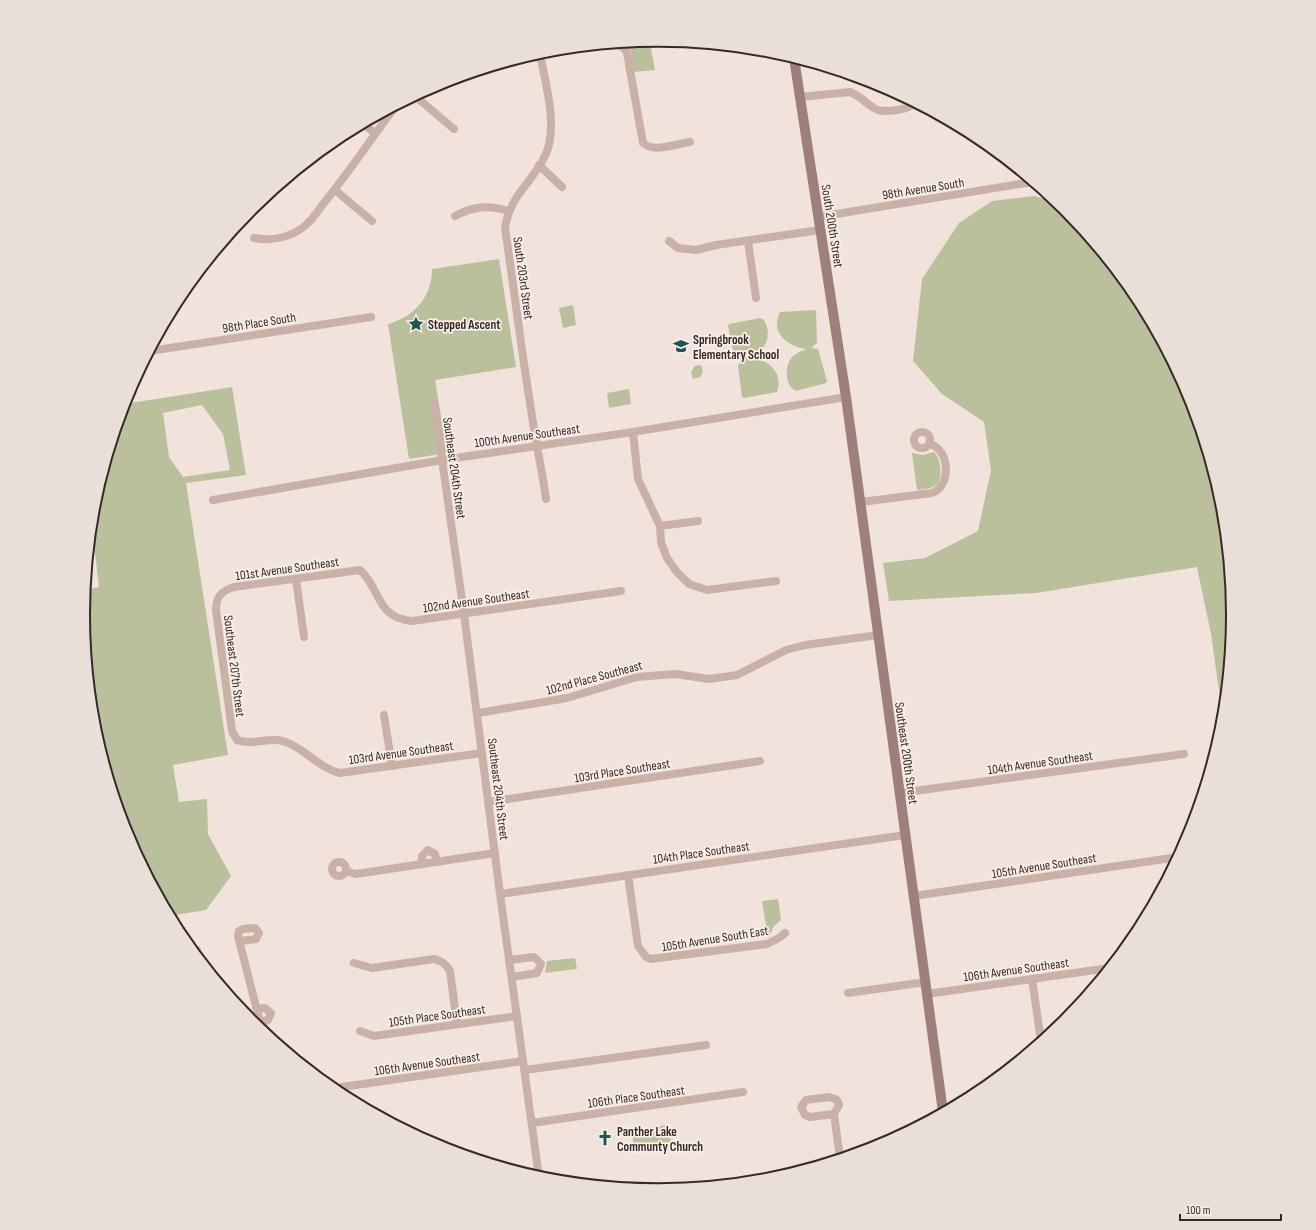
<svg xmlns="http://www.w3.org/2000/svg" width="1316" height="1230" font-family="'Sofia Sans Condensed',sans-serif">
  <rect width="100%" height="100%" fill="#f1e3db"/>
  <g fill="#bac09c" fill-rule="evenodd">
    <path d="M662,40l-12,3 5,27 -21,2 -3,-21 -5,-8z"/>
    <path d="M1034,196l21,5 10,8 71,87 53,99 33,108 11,112 -10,104 -12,-85 -14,-67 -161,26 -147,8 -6,-38 42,-5 53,-27 13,-61 -7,-48 -42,-28 -29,-33 9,-82 37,-56 33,-22z"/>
    <path d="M499,259l17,108 -81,13 12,73 -38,6 -21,-135c26,-7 44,-27 44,-55z"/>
    <path d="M573,305l3,20 -13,3 -4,-20z"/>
    <path d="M814,310l2,1 1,32 -6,5 7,1 9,32 -1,2 -30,8c-10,-4 -11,-20 -7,-29 3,-7 10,-10 17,-13 -19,-3 -36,-16 -26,-37z"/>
    <path d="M760,318l3,1c11,15 2,32 -12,39 17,1 33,15 26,34l-33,6 -2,-1 -4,-32 5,-5 -8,-1 -7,-33 1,-2z"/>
    <path d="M701,365l2,7 -3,5 -7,2 -2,-7 4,-6z"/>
    <path d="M232,387l14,88 -60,8 42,272 -55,10 6,37 28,-3 1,35 23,42 -25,34 -36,6 -43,-81 -33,-108 -11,-112 2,-25 14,-3 -7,-60 2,-24 30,-99zM202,405l21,29 7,36 -47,7 -14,-20 -6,-44z"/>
    <path d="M629,389l2,15 -22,4 -2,-15z"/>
    <path d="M934,452c6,4 9,24 4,31 -4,6 -15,6 -21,7l-5,-37 11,2z"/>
    <path d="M778,899l3,21 -7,6 -6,13 -6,-38z"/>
    <path d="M575,958l2,11 -32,4 2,-12z"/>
    <path d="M668,1125l4,22 -26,4 -1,-8 -11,2 -3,-15z"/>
  </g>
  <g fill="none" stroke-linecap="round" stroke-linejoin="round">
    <g stroke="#c9b1a7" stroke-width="8">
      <path d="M617,44l8,5 2,4 16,90c10,10 33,1 47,-1"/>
      <path d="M540,53c5,30 19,74 5,103 -14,29 -34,37 -40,72 9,60 16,121 26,181 4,31 11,60 15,90"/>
      <path d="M415,96l39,33"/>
      <path d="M800,97l50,-5c21,9 19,23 47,18 6,-1 13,-2 17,-7"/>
      <path d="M363,124l12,9"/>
      <path d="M539,165l23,22"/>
      <path d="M335,190l37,31"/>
      <path d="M455,216c19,-10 33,-11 54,-5"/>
      <path d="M818,217l214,-35"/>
      <path d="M254,238c16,3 33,0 47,-9 9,-6 16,-16 22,-25 26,-31 48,-66 73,-98"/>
      <path d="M669,241l9,7 18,2 20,-5 104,-15"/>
      <path d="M748,241l8,57"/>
      <path d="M150,351l221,-34"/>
      <path d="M434,404l30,210 36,280 39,283"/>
      <path d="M633,432l5,47 22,47 1,16 6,16 10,14 12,12 18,6 69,-9"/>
      <circle cx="922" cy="440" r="8"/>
      <path d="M213,500l229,-40 191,-28 213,-35"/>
      <path d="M861,502l71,-9c20,-7 18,-45 -3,-49"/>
      <path d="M660,526l38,-5"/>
      <path d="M296,579l8,58"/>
      <path d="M478,713l89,-15 70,-21 38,-3 34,5 28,-4 49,-25 19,-5 73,-10"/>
      <path d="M384,715l8,51"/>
      <path d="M482,753l-142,20c-22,-5 -36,-26 -57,-32 -16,-4 -31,5 -46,-1l-5,-9 -16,-121c0,-13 5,-19 18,-23l126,-17c22,20 15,47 52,51l209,-30"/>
      <path d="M900,793l284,-39"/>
      <path d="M488,802l272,-41"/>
      <circle cx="339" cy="869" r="7"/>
      <path d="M422,864v-8l6,-6 7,4 2,8"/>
      <path d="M346,871l10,3 139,-21"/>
      <path d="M628,875l10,71 8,11 5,2 116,-15 12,-6 6,-5"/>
      <path d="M500,894l405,-59"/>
      <path d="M914,896l264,-39"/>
      <path d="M239,938l3,3 14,-2 3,-6 -4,-5 -12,1 -4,2 -1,5 24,94"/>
      <path d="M193,951l4,-1v6"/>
      <path d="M509,960l25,-3 7,7 -4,9 -25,4"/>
      <path d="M354,963l18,5 62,-9c8,2 12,5 16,12l7,53"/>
      <path d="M1032,979l9,62"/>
      <path d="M848,993l78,-11"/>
      <path d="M927,994l182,-26"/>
      <path d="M257,1009l8,-1 6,5 -3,7 -8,2"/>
      <path d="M360,1031l14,5 143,-20"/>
      <path d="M525,1070l181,-25"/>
      <path d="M336,1091l6,-4 181,-26"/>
      <path d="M834,1114l-24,3 -5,-2 -4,-8 5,-7 23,-3 8,3 2,5 -5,9 6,44"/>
      <path d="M532,1123l211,-31"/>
    </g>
    <path stroke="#9c8079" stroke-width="10" d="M794,58l52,339 97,715"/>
  </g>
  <defs>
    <symbol id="sight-bare" viewBox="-9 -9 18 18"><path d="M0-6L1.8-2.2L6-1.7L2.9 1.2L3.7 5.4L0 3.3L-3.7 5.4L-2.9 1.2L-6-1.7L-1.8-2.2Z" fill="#1e5651" stroke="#f9eee7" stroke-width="2.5" paint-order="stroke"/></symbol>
    <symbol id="school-bare" viewBox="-9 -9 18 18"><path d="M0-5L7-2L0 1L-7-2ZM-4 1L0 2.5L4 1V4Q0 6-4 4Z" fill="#1e5651" stroke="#f9eee7" stroke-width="2.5" paint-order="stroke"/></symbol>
    <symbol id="church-bare" viewBox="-9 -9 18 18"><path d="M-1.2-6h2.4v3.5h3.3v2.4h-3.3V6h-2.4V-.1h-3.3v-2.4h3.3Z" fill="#1e5651" stroke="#f9eee7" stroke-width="2.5" paint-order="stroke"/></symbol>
  </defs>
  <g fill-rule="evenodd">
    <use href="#sight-bare" x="405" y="313" width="22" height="22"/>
    <use href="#school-bare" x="670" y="335" width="22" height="22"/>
    <use href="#church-bare" x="594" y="1127" width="22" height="22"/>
  </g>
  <g text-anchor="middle" stroke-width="3.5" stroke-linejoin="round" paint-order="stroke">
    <g font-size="13" fill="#362a28" stroke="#f9eee7">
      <text transform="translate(923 188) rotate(-9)" y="5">98th Avenue South</text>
      <text transform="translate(833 226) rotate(81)" y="5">South 200th Street</text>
      <text transform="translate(524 278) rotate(82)" y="5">South 203rd Street</text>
      <text transform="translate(259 322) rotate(-9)" y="5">98th Place South</text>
      <text transform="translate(527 435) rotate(-8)" y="5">100th Avenue Southeast</text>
      <text transform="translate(455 468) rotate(82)" y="5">Southeast 204th Street</text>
      <text transform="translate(287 568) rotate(-8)" y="5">101st Avenue Southeast</text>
      <text transform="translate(476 600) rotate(-8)" y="5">102nd Avenue Southeast</text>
      <text transform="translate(235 666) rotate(83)" y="5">Southeast 207th Street</text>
      <text transform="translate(594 677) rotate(-15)" y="5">102nd Place Southeast</text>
      <text transform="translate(401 752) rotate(-8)" y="5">103rd Avenue Southeast</text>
      <text transform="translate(907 753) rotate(82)" y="5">Southeast 200th Street</text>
      <text transform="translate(1040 762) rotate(-8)" y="5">104th Avenue Southeast</text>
      <text transform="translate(622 770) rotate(-9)" y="5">103rd Place Southeast</text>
      <text transform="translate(499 789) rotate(83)" y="5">Southeast 204th Street</text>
      <text transform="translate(701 852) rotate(-8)" y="5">104th Place Southeast</text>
      <text transform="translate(1044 865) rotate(-9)" y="5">105th Avenue Southeast</text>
      <text transform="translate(715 938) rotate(-9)" y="5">105th Avenue South East</text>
      <text transform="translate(1016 969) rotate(-8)" y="5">106th Avenue Southeast</text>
      <text transform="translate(437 1015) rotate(-8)" y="5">105th Place Southeast</text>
      <text transform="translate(427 1063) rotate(-8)" y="5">106th Avenue Southeast</text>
      <text transform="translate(636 1096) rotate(-8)" y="5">106th Place Southeast</text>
    </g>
    <g font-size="13" font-weight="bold" fill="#362a28" stroke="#f9eee7" text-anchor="start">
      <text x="428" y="329">Stepped Ascent</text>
      <text x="693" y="344">Springbrook<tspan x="693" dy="15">Elementary School</tspan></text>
      <text x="617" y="1136">Panther Lake<tspan x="617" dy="15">Communty Church</tspan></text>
    </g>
  </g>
  <path d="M0 0H1316V1230H0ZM90 615a568 568 0 1 1 1136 0a568 568 0 1 1-1136 0Z" fill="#e9ded8" fill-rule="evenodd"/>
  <path fill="none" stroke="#362a28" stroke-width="2" d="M90 615a568 568 0 1 1 1136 0a568 568 0 1 1-1136 0Z"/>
  <path d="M1180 1214v6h101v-6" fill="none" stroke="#362a28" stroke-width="2"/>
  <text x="1186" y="1214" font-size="12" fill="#362a28" stroke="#f9eee7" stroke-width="3" paint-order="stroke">100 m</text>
</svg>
